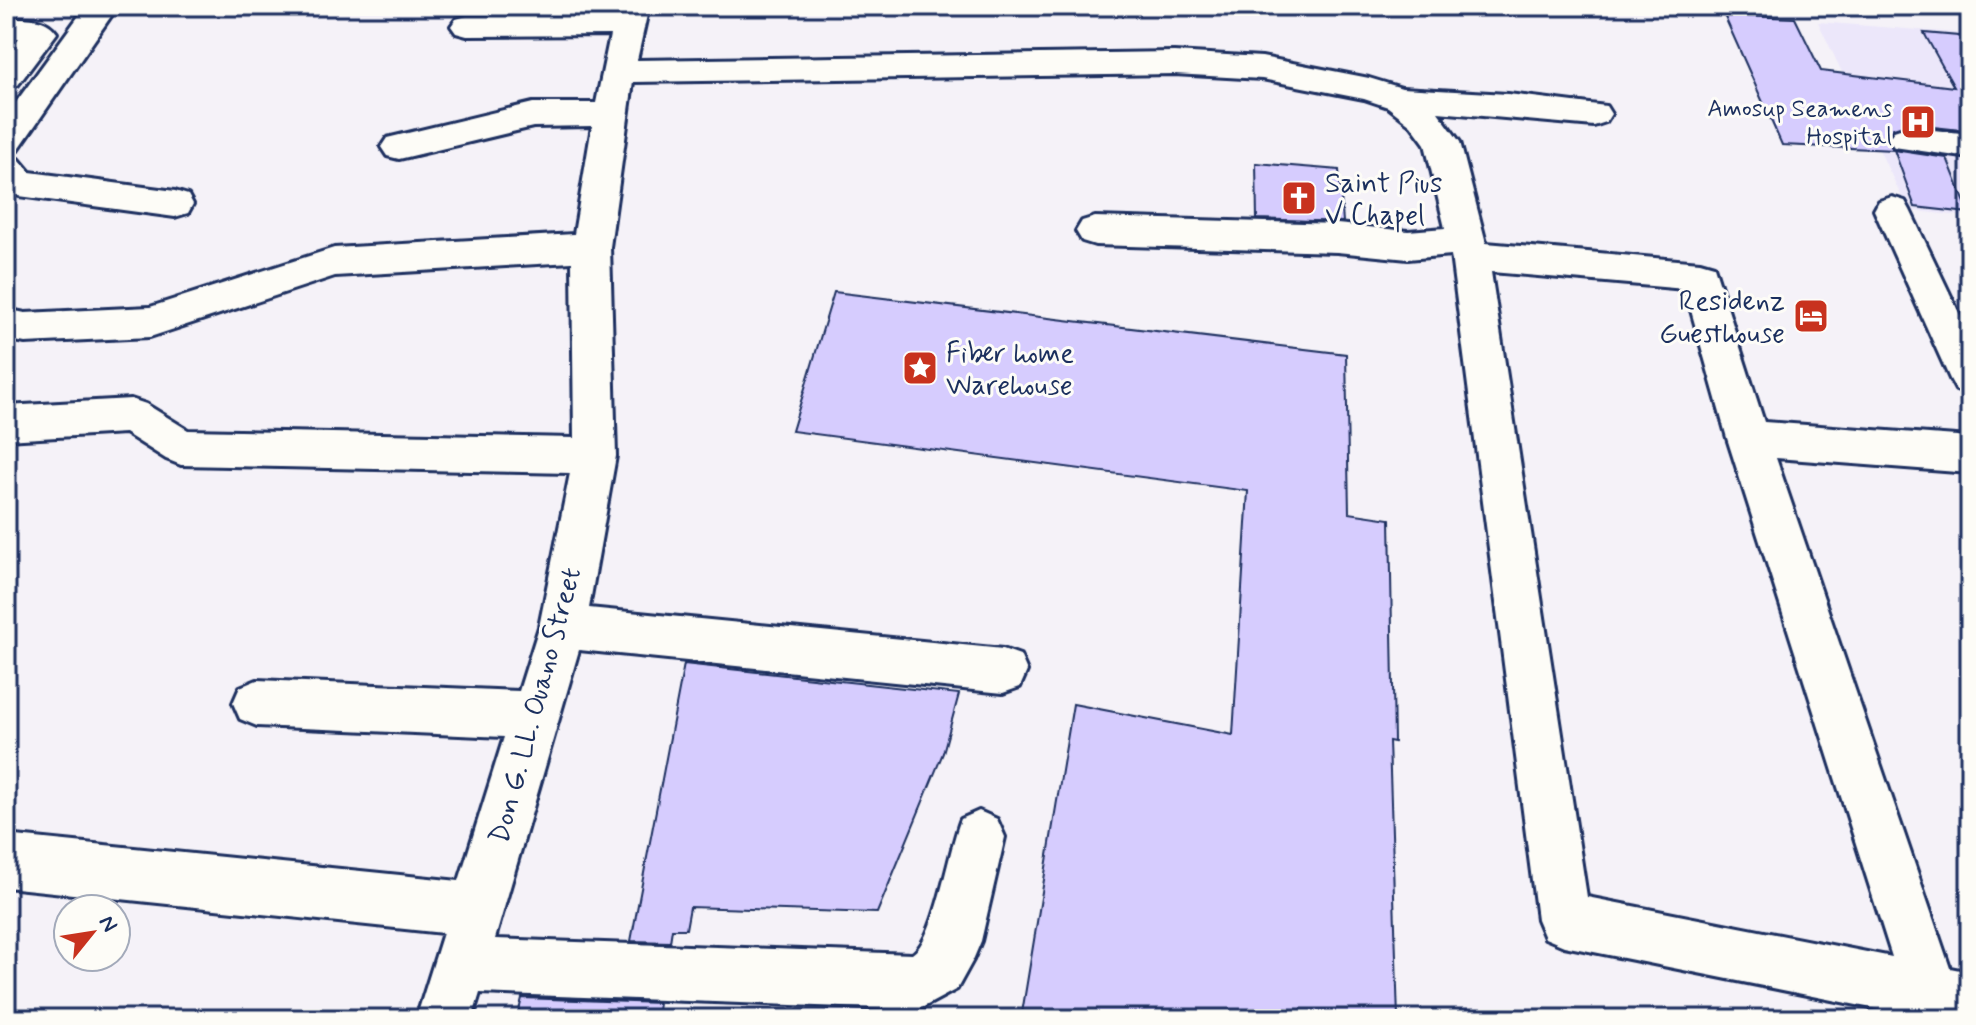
<svg xmlns="http://www.w3.org/2000/svg" width="1976" height="1025" font-family="Mynerve,sans-serif">
  <rect width="100%" height="100%" fill="#f5f2f8"/>
  <filter id="ink" filterUnits="userSpaceOnUse"><feTurbulence type="fractalNoise" baseFrequency=".0125" numOctaves="2"/><feDisplacementMap in="SourceGraphic" scale="16" xChannelSelector="R" yChannelSelector="G"/><feConvolveMatrix kernelMatrix="1 2 1 2 8 2 1 2 1" color-interpolation-filters="sRGB"/></filter>
  <g filter="url(#ink)">
    <path fill="#ece7fa" d="M1818,22l152,12v183l-62,-7z"/>
    <g fill="#d6ccfe" stroke="#1b2f5e" stroke-width="2">
      <path d="M1724,15l71,3 26,53 133,16 -30,-54 46,4v94l-64,-7 -13,4 -8,11 9,11 53,8 22,55 -54,-6 -21,-57 -112,-5z"/>
      <path d="M1256,163l83,7 4,52 -86,-3z"/>
      <path d="M834,292l512,62 3,159 41,6 4,223 -5,-1 9,278h-377l52,-315 160,31 15,-244 -456,-60z"/>
      <path d="M684,664l275,30 -16,59 -66,160 -187,-6 -4,22h-14l-2,13 -39,-1z"/>
      <path d="M522,998l137,5 -2,16h-140z"/>
    </g>
    <g fill="none" stroke-linecap="round" stroke-linejoin="round">
      <defs>
        <g id="minor">
          <path d="M86,6h32l-100,144 -12,4v-38z"/>
          <path d="M617,6h32l-12,54 537,-8 88,5 107,21 33,10 106,6 98,12 5,8 -5,8 -12,4 -156,-14 22,30 26,101 214,19 14,4 50,156 206,15v36l-194,-15 174,510 20,4v47h-44l-362,-73 -19,-8 -8,-19 -86,-664 -43,4 -71,-7 -242,-7 -13,-4 -6,-10 6,-10 13,-4 242,7 71,7 37,-3 -20,-84 -14,-19 -23,-18 -24,-8 -102,-20 -88,-5 -541,8 -23,165 6,209 -27,152 414,41 17,6 7,16 -7,16 -17,6 -424,-43 -84,289 417,15c23,-13 37,-106 49,-135l18,-8 18,8 8,18 -24,104 -8,19 -16,29 -39,21 -438,-17 -8,26h-56l27,-86 -437,-46v-52l453,46 45,-144 -247,-11 -17,-7 -7,-16 7,-16 17,-7 262,11 20,-64 31,-154 -389,-8 -15,-6 -41,-26 -119,7v-34l125,-7 15,5 42,26 386,8 -2,-176 -237,14 -185,61 -125,6 -19,-4v-30l19,4 125,-6 184,-59 240,-14 18,-108 -59,1 -134,32 -12,-3 -6,-9 6,-9 146,-35h63l14,-68 -143,1 -11,-3 -5,-7 5,-7 11,-3 148,-1zM1491,272l194,17 42,149 165,519 -305,-60z"/>
          <path d="M6,18c19,0 40,-2 51,15l-39,52 -12,3v-33l13,-17h-13z"/>
          <path d="M1906,127l64,7v24l-76,-11 -6,-8 6,-8z"/>
          <path d="M6,156l13,3 11,13 145,19 13,4 5,9 -5,9 -13,4 -156,-21 -13,-4z"/>
          <path d="M1892,197l13,4 5,9 60,126v59l-14,-5 -6,-11 -76,-169 5,-9z"/>
        </g>
      </defs>
      <use href="#minor" stroke="#1b2f5e" stroke-width="6"/>
      <use href="#minor" fill="#fdfcf7" fill-rule="evenodd"/>
    </g>
  </g>
  <defs>
    <symbol id="hospital-square" viewBox="-11 -11 22 22"><rect x="-9" y="-9" width="18" height="18" rx="4" fill="#c8321e" stroke="#fdfcf7"/><path d="M-5-5h3v3.5h4V-5h3V5h-3V1.5h-4V5h-3Z" fill="#fff"/></symbol>
    <symbol id="church-square" viewBox="-11 -11 22 22"><rect x="-9" y="-9" width="18" height="18" rx="4" fill="#c8321e" stroke="#fdfcf7"/><path d="M-1.2-6h2.4v3.5h3.3v2.4h-3.3V6h-2.4V-.1h-3.3v-2.4h3.3Z" fill="#fff"/></symbol>
    <symbol id="hotel-square" viewBox="-11 -11 22 22"><rect x="-9" y="-9" width="18" height="18" rx="4" fill="#c8321e" stroke="#fdfcf7"/><path d="M-6-4.5h1.5V1H6V5H4.5V3h-9V5H-6ZM-4 0a1.8 1.8 0 1 1 3.6 0ZM.5 0V-2.5h3Q6-2.5 6 0Z" fill="#fff"/></symbol>
    <symbol id="sight-square" viewBox="-11 -11 22 22"><rect x="-9" y="-9" width="18" height="18" rx="4" fill="#c8321e" stroke="#fdfcf7"/><path d="M0-6L1.8-2.2L6-1.7L2.9 1.2L3.7 5.4L0 3.3L-3.7 5.4L-2.9 1.2L-6-1.7L-1.8-2.2Z" fill="#fff"/></symbol>
  </defs>
  <g fill-rule="evenodd">
    <use href="#hospital-square" x="1898" y="102" width="40" height="40"/>
    <use href="#church-square" x="1279" y="178" width="40" height="40"/>
    <use href="#hotel-square" x="1791" y="296" width="40" height="40"/>
    <use href="#sight-square" x="900" y="348" width="40" height="40"/>
  </g>
  <g text-anchor="middle" stroke-width="6" stroke-linejoin="round" paint-order="stroke">
    <g font-size="24" fill="#1b2f5e" stroke="#fdfcf7" text-anchor="end">
      <text x="1892" y="116">Amosup Seamens<tspan x="1892" dy="28">Hospital</tspan></text>
    </g>
    <g font-size="28" fill="#1b2f5e" stroke="#fdfcf7" text-anchor="start">
      <text x="1325" y="192">Saint Pius<tspan x="1325" dy="32">V Chapel</tspan></text>
      <text x="1785" y="310" text-anchor="end">Residenz<tspan x="1785" dy="32">Guesthouse</tspan></text>
      <text x="946" y="362">Fiber home<tspan x="946" dy="32">Warehouse</tspan></text>
    </g>
    <g font-size="28" fill="#1b2f5e" stroke="#fdfcf7">
      <text transform="translate(534 705) rotate(-75)" y="10">Don G. LL. Ouano Street</text>
    </g>
  </g>
  <rect width="1976" height="1025" fill="none" stroke="#fdfcf7" stroke-width="32"/>
  <rect x="16" y="16" width="1944" height="993" fill="none" stroke="#1b2f5e" stroke-width="3" filter="url(#ink)"/>
  <g transform="translate(92 933) rotate(60)"><circle r="38" fill="#fdfcf7" stroke="#a3aaba" stroke-width="2"/>
  <path d="M0-6L14 30L0 20L-14 30Z" fill="#c8321e"/>
  <text y="-12" font-size="22" font-weight="bold" text-anchor="middle" fill="#1b2f5e">N</text>
  </g>
</svg>
